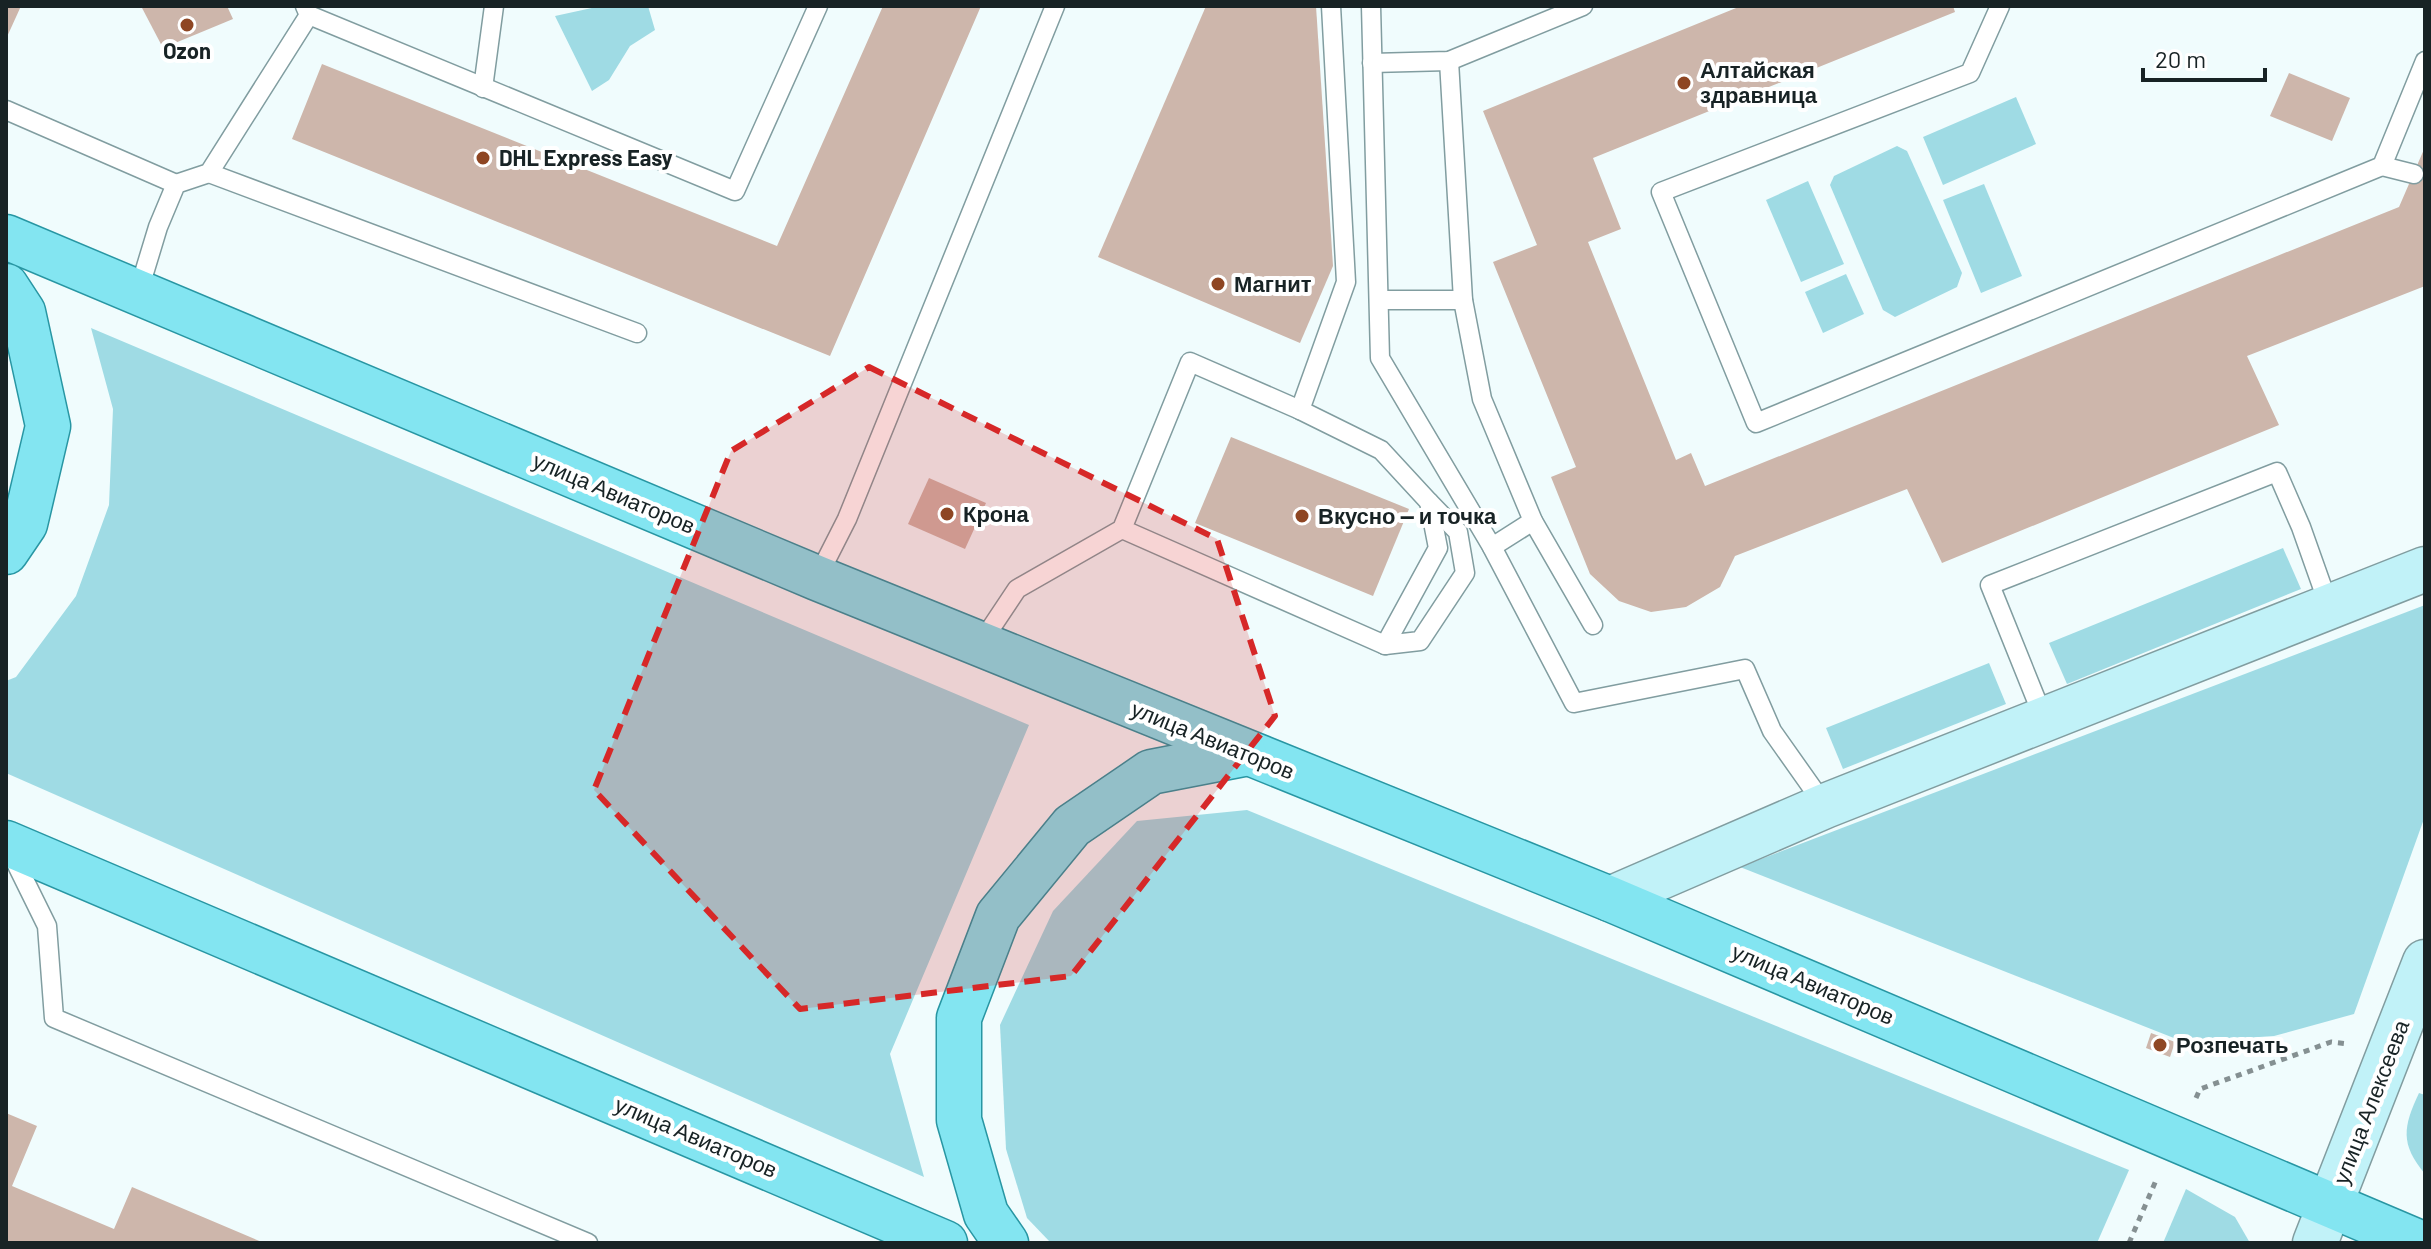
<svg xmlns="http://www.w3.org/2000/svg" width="2431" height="1249" font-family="Barlow,sans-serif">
  <rect width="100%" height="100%" fill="#f0fcfd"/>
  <g fill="#9fdbe4">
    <path d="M601,6h47l7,24 -25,16 -21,34 -17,11 -37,-75z"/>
    <path d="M2016,97l20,47 -93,41 -20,-48z"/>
    <path d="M1897,146l10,5 55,122 -5,14 -62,30 -12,-7 -53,-125 4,-9z"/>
    <path d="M1808,181l36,83 -43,18 -35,-82z"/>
    <path d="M1984,184l38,92 -41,17 -38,-93z"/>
    <path d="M1846,274l18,40 -41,19 -18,-41z"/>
    <path d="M91,328l938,397 -139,329 34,123 -918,-404v-92l10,-4 60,-81 33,-91 4,-96z"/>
    <path d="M2283,548l18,41 -234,95 -18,-41z"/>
    <path d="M2425,605v211l-71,198 -80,22 -90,6 -444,-175z"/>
    <path d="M1989,663l17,41 -163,65 -17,-41z"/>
    <path d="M1247,810l882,360 -32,73 -1047,-1 -23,-24 -21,-69 -6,-124 53,-114 84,-90z"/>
    <path d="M2419,1093l6,2v79c-25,-30 -22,-47 -6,-81z"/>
    <path d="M2186,1189l49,28 15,26h-87z"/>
  </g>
  <g fill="#cdb6ab">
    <path d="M6,6h15l-15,33z"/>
    <path d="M141,6h86l6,13 -70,29z"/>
    <path d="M883,6h98l-151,350 -538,-217 30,-75 455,182z"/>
    <path d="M1206,6h110l17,260 -33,77 -202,-86z"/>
    <path d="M1741,6h212l2,6 -362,146 28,71 -33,13 88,218 15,-7 14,33 694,-279 26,-60v139l-178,70 32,69 -337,138 -35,-74 -172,67 -15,31 -34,20 -35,5 -32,-11 -29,-27 -39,-97 25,-10 -83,-205 44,-17 -54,-134z"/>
    <path d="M2289,73l61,25 -18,43 -62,-25z"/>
    <path d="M1231,437l178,72 -36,87 -178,-73z"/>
    <path d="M929,478l57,25 -21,46 -57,-25z"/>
    <path d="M2151,1033l24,9 -5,15 -24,-9z"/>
    <path d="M6,1113l31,13 -25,60 102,43 18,-42 132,56h-258z"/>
  </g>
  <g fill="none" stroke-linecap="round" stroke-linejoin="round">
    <defs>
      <g id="lane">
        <path d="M305,6l4,9 426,176 83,-185"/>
        <path d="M1371,6l9,352 112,189 82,156 171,-34 27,62 53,75"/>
        <path d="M2000,6l-30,67 -309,119 95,231 626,-257 43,-105"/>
        <path d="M1449,61l14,239 19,99 51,122 60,104"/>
        <path d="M1372,63l77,-2 134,-55"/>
        <path d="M483,88l11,-82"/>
        <path d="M6,110l170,74"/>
        <path d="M2382,166l32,8"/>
        <path d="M209,173l428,160"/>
        <path d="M138,293l20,-66 18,-43 33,-11 100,-158"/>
        <path d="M1379,300h84"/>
        <path d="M1300,410l46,-128 -15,-276"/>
        <path d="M1492,547l41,-26"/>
        <path d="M817,578l30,-59 208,-513"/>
        <path d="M981,643l36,-54 105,-60 263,116 53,-97 -9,-46 -48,-52 -81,-40 -110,-48 -68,167"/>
        <path d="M1385,645l35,-4 45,-68 -7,-41 -29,-30"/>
        <path d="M2044,719l-54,-134 287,-113 24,55 28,79"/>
        <path d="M11,853l36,73 7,92 534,225"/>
      </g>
      <g id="secondary">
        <path d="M1610,899l215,-93 600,-237"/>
        <path d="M2315,1243l110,-281"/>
      </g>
      <g id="primary">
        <path d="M6,237l811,341 793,321 810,344"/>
        <path d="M6,286l17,26 25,114 -23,98 -19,28"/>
        <path d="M6,843l939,400"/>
        <path d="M1006,1243l-20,-29 -27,-94v-102l39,-102 74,-90 79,-54 93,-18"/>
      </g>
    </defs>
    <use href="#lane" stroke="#819da0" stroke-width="21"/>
    <use href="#secondary" stroke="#819da0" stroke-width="47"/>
    <use href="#primary" stroke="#2896a3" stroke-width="47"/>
    <g stroke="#859092" stroke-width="5" stroke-dasharray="6 6" stroke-linecap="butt">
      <path d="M2196,1098l4,-9 131,-47 18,2"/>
      <path d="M2129,1243l28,-65"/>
    </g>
    <use href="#lane" stroke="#fff" stroke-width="18"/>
    <use href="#secondary" stroke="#c1f2f8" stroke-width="44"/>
    <use href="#primary" stroke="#83e5f1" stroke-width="44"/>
  </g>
  <path fill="#d62828" fill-opacity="0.2" stroke="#d62828" stroke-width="6" stroke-dasharray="16 10" stroke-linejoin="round" d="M869,367l348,172 58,177 -204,260 -271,33 -206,-219 137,-339z"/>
  <g fill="#8e4623" stroke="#fff" stroke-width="3">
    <circle cx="187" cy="25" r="8"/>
    <circle cx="1684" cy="83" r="8"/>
    <circle cx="483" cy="158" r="8"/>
    <circle cx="1218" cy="284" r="8"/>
    <circle cx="947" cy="514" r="8"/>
    <circle cx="1302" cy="516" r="8"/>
    <circle cx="2160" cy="1045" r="8"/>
  </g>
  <g text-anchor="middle" stroke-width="8" stroke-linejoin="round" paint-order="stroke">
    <g font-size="22" font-weight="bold" fill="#182325" stroke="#fff" text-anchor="start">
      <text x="187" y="59" text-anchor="middle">Ozon</text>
      <text x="1700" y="78">Алтайская<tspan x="1700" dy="25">здравница</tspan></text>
      <text x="499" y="166">DHL Express Easy</text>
      <text x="1234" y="292">Магнит</text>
      <text x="963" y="522">Крона</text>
      <text x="1318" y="524">Вкусно — и точка</text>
      <text x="2176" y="1053">Розпечать</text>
    </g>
    <g font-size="22" fill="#182325" stroke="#fff">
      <text transform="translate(614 493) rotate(23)" y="8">улица Авиаторов</text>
      <text transform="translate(1213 740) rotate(22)" y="8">улица Авиаторов</text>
      <text transform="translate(1813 984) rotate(23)" y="8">улица Авиаторов</text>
      <text transform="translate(2371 1102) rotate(-69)" y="8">улица Алексеева</text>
      <text transform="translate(696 1137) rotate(23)" y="8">улица Авиаторов</text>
    </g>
  </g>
  <rect width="2431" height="1249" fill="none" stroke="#182325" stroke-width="16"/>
  <path d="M2143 68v12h122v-12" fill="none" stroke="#182325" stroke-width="4"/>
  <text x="2155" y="68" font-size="24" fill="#182325" stroke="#ffffff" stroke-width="6" paint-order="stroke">20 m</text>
</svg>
